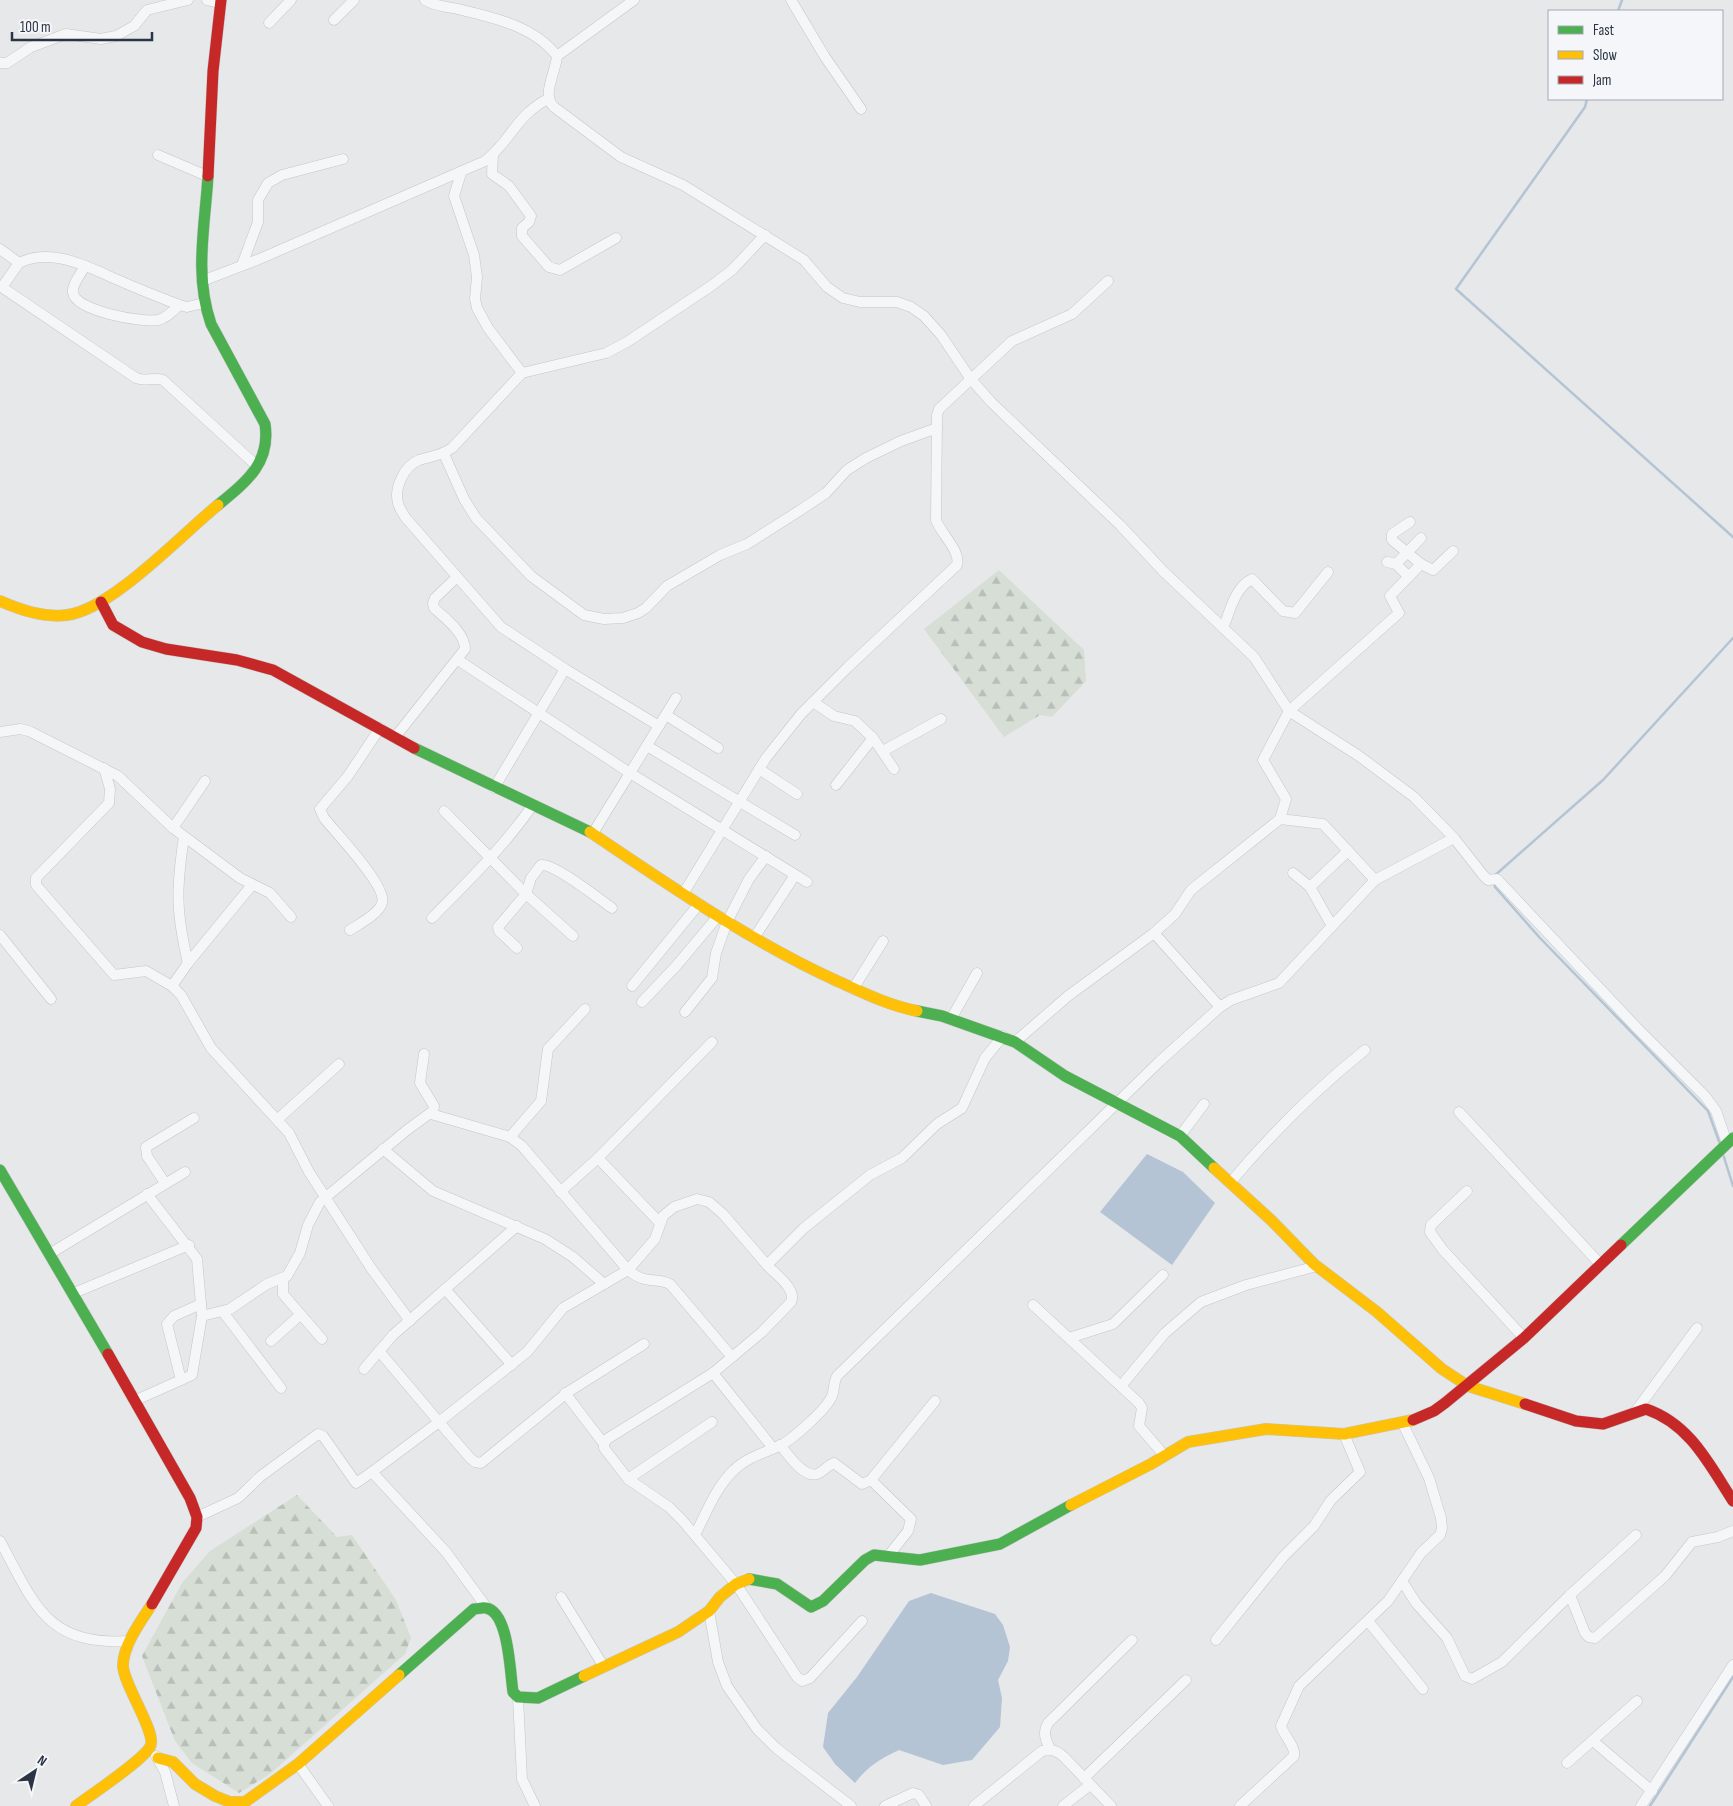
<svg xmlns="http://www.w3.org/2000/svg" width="1733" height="1806" font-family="'Sofia Sans Condensed',sans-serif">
  <defs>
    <pattern id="forest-firs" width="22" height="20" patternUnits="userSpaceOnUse" patternTransform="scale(1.25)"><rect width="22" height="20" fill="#d6ded6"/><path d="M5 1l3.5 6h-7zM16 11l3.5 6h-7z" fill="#b8bfb9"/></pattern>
  </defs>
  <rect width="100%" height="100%" fill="#e6e8ea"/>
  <g fill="url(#forest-firs)">
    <path d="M999,570l85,80 2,31 -34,36 -12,-2 -36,22 -80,-108z"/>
    <path d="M297,1495l40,42 15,-2 44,65 15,38 -6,16 -135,120 -31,19 -47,-30 -17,-22 -33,-85 40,-73 28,-32z"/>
  </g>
  <g fill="#b4c4d5">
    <path d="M1147,1154l36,18 32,31 -43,62 -72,-53z"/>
    <path d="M931,1593l64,21 8,11 7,22 -2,14 -10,19 4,18 -2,29 -28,33 -29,5 -44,-15c-18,8 -33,18 -44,33l-20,-19 -12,-17 5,-34 29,-36 52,-76z"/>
  </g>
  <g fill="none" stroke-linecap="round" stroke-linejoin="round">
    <g stroke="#b4c4d5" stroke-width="2.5">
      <path d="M1618,11l4,-11"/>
      <path d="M1587,99l-2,8 -129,182 277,248"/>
      <path d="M1493,877l110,-97 130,-142"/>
      <path d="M1494,882l1,5 45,51 168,173 12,33"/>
      <path d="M1723,1154l10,32"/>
      <path d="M1650,1806l83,-129"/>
    </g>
    <defs>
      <g id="street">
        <path d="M207,0l14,3"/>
        <path d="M425,0c9,6 22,7 33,9 34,8 76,17 99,47 -1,16 -16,39 -3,51l67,50 62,28 121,75 23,27 16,11 17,4h37l14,5 13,9 17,19 29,43 21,24 129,123 43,46 91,86 35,54 70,45 55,41 40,41 29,37 5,5 9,-1 140,149 68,68 11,15 11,32"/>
        <path d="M791,0l34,57 36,52"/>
        <path d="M334,20l20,-20"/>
        <path d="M269,23l22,-23"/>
        <path d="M557,56l77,-56"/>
        <path d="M0,63h7l24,-16 35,-13 35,5 15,-3 18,-10 13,-16 41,-10"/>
        <path d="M158,155l49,21"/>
        <path d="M493,155l-1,19 17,12 22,30 -2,6 -7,6v8l27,31 11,3 56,-32"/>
        <path d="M461,173l-7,23 20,59 3,22 -2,22 2,9 11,20 34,45"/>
        <path d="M0,249l19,14"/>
        <path d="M242,265l16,-43v-22l10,-17 14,-8 61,-16"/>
        <path d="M85,266c-3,6 -14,20 -12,27 3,18 69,30 85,27 9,-2 15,-9 21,-15"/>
        <path d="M202,281l55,-21 228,-99c26,-20 31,-46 63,-62"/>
        <path d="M0,286l136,92c9,4 18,-1 27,2l94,86"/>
        <path d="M2,287l17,-24c33,-16 69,4 99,17 20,9 41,17 61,25l8,2 17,-4"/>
        <path d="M444,454l20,45 12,19 55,58 53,39 20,4 19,-1 15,-5 8,-5 21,-22 53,-31 27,-11 52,-33 27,-18 21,-23 19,-12 35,-17 36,-13"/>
        <path d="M1410,522l-18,12v6l29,24"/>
        <path d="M1387,562l9,2 13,13"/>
        <path d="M1396,564l25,-26"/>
        <path d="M1223,628c7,-16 11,-40 29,-49l31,32 12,2 33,-41"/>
        <path d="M458,660l172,113 -37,60"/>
        <path d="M565,669l-64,-42 -96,-110c-2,-4 -6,-9 -7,-14 -4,-15 6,-37 21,-43 12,-4 22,-4 33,-12l70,-75 84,-20 21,-11 84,-56 21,-16 33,-35"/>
        <path d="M676,698l-46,75 177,109"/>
        <path d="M813,702l21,14 21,5 18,17 21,31"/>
        <path d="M666,715l52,33"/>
        <path d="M0,732l20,-3 9,2 89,45 55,52 67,50 30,15 21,24"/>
        <path d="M396,736l69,-87c0,-16 -20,-31 -31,-41l-1,-5 2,-5 22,-21"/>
        <path d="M647,746l148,89"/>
        <path d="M883,751l58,-32"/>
        <path d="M104,768l6,21 -1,14 -73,75v7l78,90 32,-4 26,15 9,9 30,53 78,85 20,39 62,96 39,53"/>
        <path d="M759,769l38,25"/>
        <path d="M836,785l37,-47"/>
        <path d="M494,788l71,-119 94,57"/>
        <path d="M444,811l82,83 47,42"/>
        <path d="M1280,819l43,5 52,56"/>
        <path d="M173,828l32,-47"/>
        <path d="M184,837c-8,52 -8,75 4,126"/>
        <path d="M1293,873l17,14 22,39"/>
        <path d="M1310,887l38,-36"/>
        <path d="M683,894l83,-136 35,-44 47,-47 109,-102c4,-14 -16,-31 -21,-45l1,-105 2,-6 73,-68 60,-27 36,-33"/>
        <path d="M432,918c35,-36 71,-70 100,-112"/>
        <path d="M350,930c9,-6 29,-16 32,-27 6,-16 -47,-71 -58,-85l-4,-9 28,-33 32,-48"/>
        <path d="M1154,933l66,74"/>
        <path d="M0,935l51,64"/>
        <path d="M754,938l41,-63"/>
        <path d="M517,948l-18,-17 -1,-4 28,-33 5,-16 10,-13c13,-2 58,34 71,43"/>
        <path d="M172,986l16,-23 64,-78"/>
        <path d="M632,986l67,-82"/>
        <path d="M853,989l30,-48"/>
        <path d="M642,1002l35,-37 41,-49"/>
        <path d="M685,1012l27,-34 4,-25 11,-31 22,-43 17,-23"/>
        <path d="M951,1019l26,-46"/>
        <path d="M1015,1042l53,-46 86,-63 21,-19 16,-24 89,-71 6,-20 -23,-39 26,-49 110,-98 -9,-17 31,-32 12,6 20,-19"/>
        <path d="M1459,1112l142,153"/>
        <path d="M431,1114l79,23"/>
        <path d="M278,1119l61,-55"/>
        <path d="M1180,1136l24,-32"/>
        <path d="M383,1149l50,42 112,48 28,18 31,27"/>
        <path d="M598,1158l114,-116"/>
        <path d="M165,1183l-18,-27 -1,-9 48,-29"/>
        <path d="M1230,1183c41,-49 85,-93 135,-133"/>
        <path d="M1467,1191l-36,34 -1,7 13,18 81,88"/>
        <path d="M560,1192l38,-34 61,64"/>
        <path d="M51,1253l134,-81"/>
        <path d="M283,1279v15l39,45"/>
        <path d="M445,1289l67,76"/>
        <path d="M74,1293l115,-48"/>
        <path d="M1033,1305l106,98 3,5 -3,18 25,29"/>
        <path d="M223,1312l58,76"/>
        <path d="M202,1316l28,-7 37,-25 20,-8 13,-23 8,-28 12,-23 87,-72 26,-19 1,-5 -14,-23 4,-29"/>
        <path d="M1069,1338l44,-14 50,-49"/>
        <path d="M271,1341l29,-26"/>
        <path d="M379,1351l60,71 88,-70 36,-44 65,-38 -106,-124 -12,-9 31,-36 7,-52 37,-40"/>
        <path d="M732,1357l-62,-73c-17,-8 -22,2 -42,-14l27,-31 8,-23 11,-9 23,-8 12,3 14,12 44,51"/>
        <path d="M364,1369l29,-34 124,-109"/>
        <path d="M713,1373l60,75"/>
        <path d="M181,1380l-14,-56 7,-8 27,-12"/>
        <path d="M1121,1386l44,-53 36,-31 45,-17 71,-19"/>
        <path d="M565,1393l39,51"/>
        <path d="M134,1401l58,-26 10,-59 -5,-57 -50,-65"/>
        <path d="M1635,1412l62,-84"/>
        <path d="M780,1445c8,9 23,33 37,29 6,-2 11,-9 17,-11l28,21 9,-4"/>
        <path d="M372,1472l67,-50 31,36 5,4 6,1 87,-71 76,-48"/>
        <path d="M628,1479l84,-57"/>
        <path d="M197,1517l41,-19 23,-22 57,-42 5,2 33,47 16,-11 74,80 41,56"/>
        <path d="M695,1535c11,-22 21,-48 39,-65 13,-13 31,-17 47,-25 12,-6 44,-35 50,-47 4,-7 2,-15 6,-22l323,-315 60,-54 11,-7 48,-17 96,-103 79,-42"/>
        <path d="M0,1541c35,64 46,105 130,100"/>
        <path d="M889,1555l19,-24 3,-12 -40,-39 64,-79"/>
        <path d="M1402,1581l14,22 31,35 18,38 7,3 30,-17 68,-67 66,-60"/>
        <path d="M1570,1595l15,38 4,4 6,1 70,-62 27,-34 26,-5 15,-6"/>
        <path d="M561,1597l43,70"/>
        <path d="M709,1611l9,51 9,24 30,43 19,19 75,58"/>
        <path d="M862,1621l-52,57 -8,3 -5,-4 -61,-93 -54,-64 -13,-13 -41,-28 -24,-31v-4l3,-5 106,-66 49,-41 29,-30c6,-13 -15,-27 -24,-37l37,-37 66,-53 32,-17 35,-34 25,-16 23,-50 18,-22"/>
        <path d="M1368,1621l55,68"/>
        <path d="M1216,1640l67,-83 31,-31 17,-26 29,-28 -16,-38"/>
        <path d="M518,1697l4,82 13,27"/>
        <path d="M1593,1741l59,50"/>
        <path d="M1050,1749c-4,-9 -8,-16 -2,-26l84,-83"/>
        <path d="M156,1756l9,16 9,34"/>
        <path d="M1567,1763l70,-62"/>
        <path d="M298,1764l30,42"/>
        <path d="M1084,1778l102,-98"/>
        <path d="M885,1806l28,-13 6,2 7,11"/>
        <path d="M974,1806l68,-55c10,-2 14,-1 22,6l47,49"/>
        <path d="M1063,1806l27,-21"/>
        <path d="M1240,1806l54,-50c2,-9 -10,-20 -13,-30l18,-40 89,-85 33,-48 19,-18 2,-7 -1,-10 -12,-40 -26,-54"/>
        <path d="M1641,1806l92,-141"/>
      </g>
      <g id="fast">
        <path d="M208,176c-3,50 -14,99 3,148l54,100c6,39 -19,58 -47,81"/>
        <path d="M414,748l176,84"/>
        <path d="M917,1011l25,5 73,26 50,34 115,60 34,32"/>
        <path d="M0,1170l108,184"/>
        <path d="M1621,1245l112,-107"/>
        <path d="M749,1579l28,5 34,23 12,-6 42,-41 9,-5 46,5 80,-16 71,-39"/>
        <path d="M399,1675l75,-66c4,0 9,-2 12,-1 23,4 24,65 27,84l5,5 20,1 46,-22"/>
      </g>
      <g id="slow">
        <path d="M0,601c21,9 44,17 67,14 44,-5 115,-81 151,-110"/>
        <path d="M590,832c79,53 158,108 245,148 27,12 52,25 82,31"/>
        <path d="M1214,1168l57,52 43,44 63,48 65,57 26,17 57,18"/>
        <path d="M1071,1505l80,-41 37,-22 78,-13 78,5 69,-14"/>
        <path d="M584,1676l94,-44 31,-21 11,-14 16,-13 13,-5"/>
        <path d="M158,1758l15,4 22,22 20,12 15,6h15l53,-38 101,-89"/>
        <path d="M76,1806c16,-12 66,-45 74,-59 8,-13 -26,-61 -27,-81 0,-21 18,-45 29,-62"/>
      </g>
      <g id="jam">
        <path d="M208,176l5,-105 8,-71"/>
        <path d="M101,602l12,23 29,17 24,7 71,11 36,10 141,78"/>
        <path d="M108,1354l82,144 7,19 -1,11 -44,76"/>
        <path d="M1525,1404l51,17 27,3 43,-15c44,15 63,55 87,92"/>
        <path d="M1413,1420l21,-9 11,-8 79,-65 97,-93"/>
      </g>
    </defs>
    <use href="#street" stroke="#c4c6c8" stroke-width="11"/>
    <use href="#fast" stroke="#c4c6c8" stroke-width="12"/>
    <use href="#slow" stroke="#c4c6c8" stroke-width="12"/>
    <use href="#jam" stroke="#c4c6c8" stroke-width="12"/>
    <use href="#street" stroke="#f5f6f7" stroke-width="10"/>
    <use href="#fast" stroke="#4caf50" stroke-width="11"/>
    <use href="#slow" stroke="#ffc107" stroke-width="11"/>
    <use href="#jam" stroke="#c62828" stroke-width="11"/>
  </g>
  <rect x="1548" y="10" width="175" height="90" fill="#f4f6f9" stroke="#a4a8b1"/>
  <rect x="1558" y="26" width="25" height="8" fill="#4caf50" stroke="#a4a8b1"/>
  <text x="1593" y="35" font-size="15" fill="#2b3445">Fast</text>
  <rect x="1558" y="51" width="25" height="8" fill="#ffc107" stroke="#a4a8b1"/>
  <text x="1593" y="60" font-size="15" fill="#2b3445">Slow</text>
  <rect x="1558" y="76" width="25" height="8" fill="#c62828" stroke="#a4a8b1"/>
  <text x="1593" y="85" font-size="15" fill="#2b3445">Jam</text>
  <g transform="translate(35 1771) rotate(35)" stroke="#f4f6f9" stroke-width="4" paint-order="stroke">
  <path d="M0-4L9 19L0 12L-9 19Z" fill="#2b3445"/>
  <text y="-8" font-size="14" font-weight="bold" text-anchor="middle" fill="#2b3445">N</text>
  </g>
  <path d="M12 32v8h140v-8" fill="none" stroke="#2b3445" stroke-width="2.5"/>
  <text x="20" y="32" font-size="15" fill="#2b3445" stroke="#f4f6f9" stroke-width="4" paint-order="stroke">100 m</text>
</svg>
